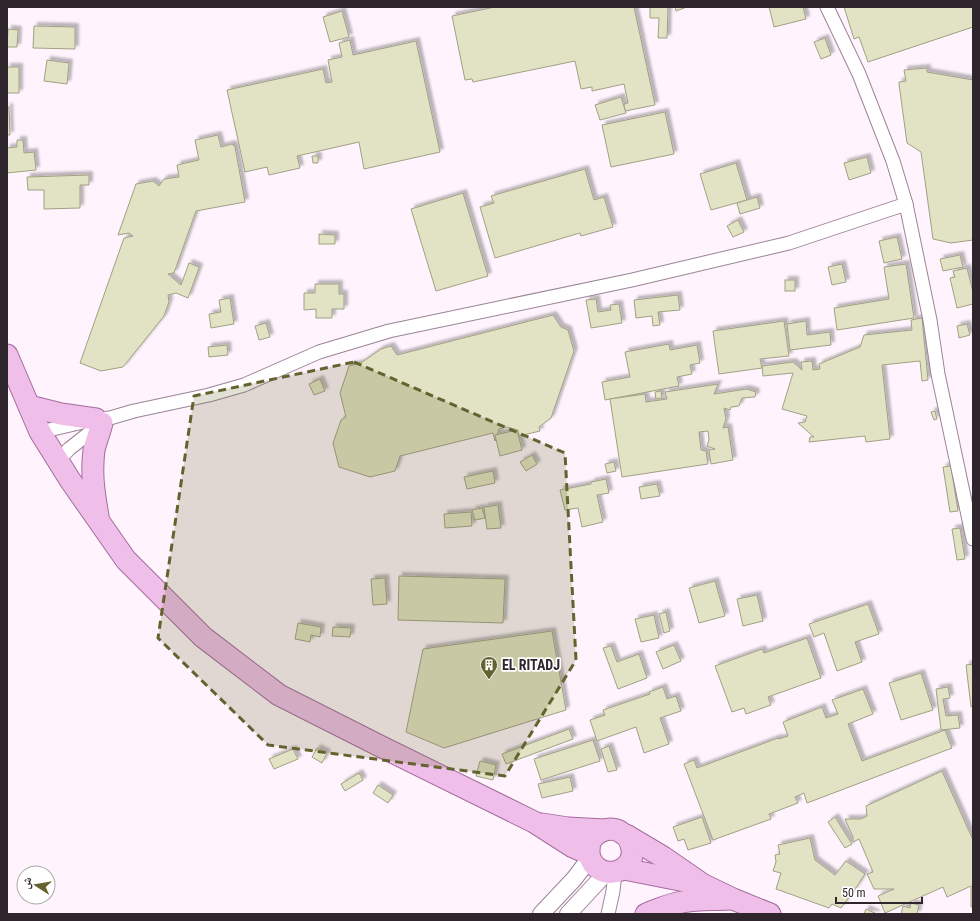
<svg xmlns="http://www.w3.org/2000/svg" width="980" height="921" font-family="'Roboto Condensed','Noto Naskh Arabic',sans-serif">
  <defs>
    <filter id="shadow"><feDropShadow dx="3.5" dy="-3.5" stdDeviation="1" flood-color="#0004"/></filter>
  </defs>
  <rect width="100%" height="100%" fill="#fff4fd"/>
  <g fill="#e2e2c4" stroke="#a0a084" filter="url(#shadow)">
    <path d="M495,7h139l21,98 -30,6 -1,-7 4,-1 -4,-19 -32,7v-4l-11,2 -6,-28 -102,21 -1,-3 -7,1 -13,-64z"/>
    <path d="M650,7h18l-1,31h-9l1,-20h-9z"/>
    <path d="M675,7h12l-11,4z"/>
    <path d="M769,7h34l3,12 -32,8z"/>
    <path d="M844,7h129v20l-105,35 -9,-25 -5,2z"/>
    <path d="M342,11l7,26 -19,5 -7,-25z"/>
    <path d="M34,26l41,1v22l-42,-1z"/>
    <path d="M8,29l10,1 -1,17h-10z"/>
    <path d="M825,38l6,17 -10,4 -7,-17z"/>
    <path d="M350,40l3,15 63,-14 24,111 -76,17 -5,-27 -62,14 3,12 -31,7 -2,-8 -22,5 -18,-82 96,-21 3,14 6,-1 -4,-22 14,-3 -3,-14z"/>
    <path d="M47,60l22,3 -2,21 -23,-3z"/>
    <rect x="7" y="67" width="12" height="26"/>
    <path d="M927,68v4l46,8v160l-22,3 -18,-4 -12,-87 -14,-9 -8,-59v-2l7,-1 -2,-11z"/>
    <path d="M621,97l5,16 -26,7 -5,-15z"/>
    <path d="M7,107h2l1,28h-3z"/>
    <path d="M665,112l9,42 -63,13 -9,-42z"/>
    <path d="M218,135l3,12 11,-3 3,3 10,55 -49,9 -22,62 -6,1 13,11 8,-22 10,4v1l-11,30 -12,-5 -8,2 1,7 -5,14 -41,51 -22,4 -21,-8 44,-125 9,-2 -4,-3 -11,2 18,-51 17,-3 6,5 5,-7 15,-2 -2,-12 22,-5 -4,-20z"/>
    <path d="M17,140h6l1,13 10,-1 2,18 -29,3v-25l10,-1z"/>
    <path d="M312,156h6v7h-5z"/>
    <path d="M867,157l4,16 -22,7 -5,-17z"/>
    <path d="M736,163l11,37 -36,10 -11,-36z"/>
    <path d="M585,169l9,31 10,-3 9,30 -32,9 -1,-3 -85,25 -15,-51 14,-4 -3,-7z"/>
    <path d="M89,175v10h-9v23l-36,1v-19h-16l-1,-13z"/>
    <path d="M463,193l25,83 -52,15 -25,-82z"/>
    <path d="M757,197l3,11 -20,6 -3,-11z"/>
    <path d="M738,220l6,12 -11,5 -6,-11z"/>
    <path d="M319,234l16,1v9h-16z"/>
    <path d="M897,237l5,22 -18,4 -5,-22z"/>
    <path d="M960,255l3,12 -20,4 -3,-12z"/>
    <path d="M842,264l4,18 -14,3 -4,-18z"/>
    <path d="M906,264l8,54 -77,12 -3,-22 55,-9 -5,-32z"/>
    <path d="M967,268l6,24v12l-16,4 -7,-30 5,-1 -2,-6z"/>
    <rect x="785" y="280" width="10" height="11"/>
    <path d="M315,284h24v10h5v15h-12v9h-16v-9l-12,1v-17h11z"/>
    <path d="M678,295l2,15 -22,2 2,13 -7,1 -1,-10 -16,2 -2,-18z"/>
    <path d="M230,298l4,26 -23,4 -2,-14 12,-2 -2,-12z"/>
    <path d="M596,299l2,13 13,-2 -1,-5 9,-1 3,19 -31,5 -5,-28z"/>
    <path d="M553,315l8,12 7,3 6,21 -23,67 -12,9 1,4 -21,5 -1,-6 -11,-3 -8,2 -4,12 -2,-8 -93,23 -5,15 -25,6 -31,-10 -6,-24 8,-23 5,-3 -6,-24 9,-27 12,-3 20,-14 10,-3 6,9z"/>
    <path d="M922,318l6,62 -6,1 -2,-20 -38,4 8,74 -24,3 -1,-6 -56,6 1,-5h4l-16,-14 7,-1 2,-6 -25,-7 11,-36 -30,3 -1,-10 31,-4 9,8 -1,-8 11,-1 1,9 7,-1 -1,-5 41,-17 4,-12 48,-5 -1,-10z"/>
    <path d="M784,321l5,35 -29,3 2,9 -43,6 -6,-43z"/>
    <path d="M806,321l1,14 23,-3 1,13 -41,5 -3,-26z"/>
    <path d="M266,323l4,14 -11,3 -4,-14z"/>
    <path d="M967,324l3,11 -11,3 -2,-12z"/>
    <path d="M669,344l1,6 27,-5 3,18 -10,2 2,9 -15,3 2,9 -74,14 -3,-18 28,-5 -5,-25z"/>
    <path d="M227,345l1,10 -19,2 -1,-10z"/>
    <path d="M320,379l5,12 -11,4 -5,-11z"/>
    <path d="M718,384l-4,10 33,-5 9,3 -1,5 -13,1 -3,8 -8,1 -1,3 -6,-2 2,11 -3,9 5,-1 5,33 -22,4 -2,-14 6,-1 -8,-3 2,-6 -1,-9 -9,1 2,18 5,1 2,13 -86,13 -12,-78 35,-5 1,8 21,-3 -2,-7z"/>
    <path d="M661,391l1,7 -6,1 -1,-7z"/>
    <path d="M935,411l2,8 -3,1 -3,-8z"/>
    <path d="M517,430l5,20 -22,6 -5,-21z"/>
    <path d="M532,455l5,9 -11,7 -6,-9z"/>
    <path d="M614,462l2,9 -9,2 -2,-9z"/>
    <path d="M951,466l7,45 -8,1 -7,-45z"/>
    <path d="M493,471l2,12 -28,6 -3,-12z"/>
    <path d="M606,479l3,14 -12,2 6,27 -21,5 -4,-19 -13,2 -5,-20 31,-6v-2z"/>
    <path d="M657,484l3,12 -19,3 -2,-12z"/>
    <path d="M498,505l3,23 -14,1 -3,-22z"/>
    <path d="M482,508l3,10 -10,2 -3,-10z"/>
    <path d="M471,512l1,14 -27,2 -1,-14z"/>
    <path d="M960,528l5,31 -8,1 -5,-31z"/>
    <path d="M399,576l106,3 -2,44 -105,-3z"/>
    <path d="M385,578l2,26 -14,1 -2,-26z"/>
    <path d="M715,581l10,35 -26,7 -10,-35z"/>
    <path d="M757,595l6,26 -20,5 -6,-27z"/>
    <path d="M868,604l11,30 -24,8 7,20 -25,9 -13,-38 -10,4 -5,-13z"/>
    <path d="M666,612l4,19 -6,2 -5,-19z"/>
    <path d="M654,615l5,23 -18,4 -6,-23z"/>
    <path d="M298,623l23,4 -1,10 -9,-2 -1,7 -15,-3z"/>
    <path d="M333,627l18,1 -1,9 -18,-1z"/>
    <path d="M552,631l14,79 -122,38 -38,-16 17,-83z"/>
    <path d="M807,638l14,40 -53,19 3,8 -25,9 -2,-6 -12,4 -17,-46 47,-17 2,4z"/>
    <path d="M674,645l7,16 -18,8 -7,-17z"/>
    <path d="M611,646l6,16 22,-8 8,24 -29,11 -15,-41z"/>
    <path d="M973,664v42l-2,1 -5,-42z"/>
    <path d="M921,673l12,37 -32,10 -12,-37z"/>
    <path d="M663,687l4,12 9,-3 5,15 -21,7 9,26 -25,9 -8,-26 -39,14 -7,-21 15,-5 -2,-5 47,-16 -1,-2z"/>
    <path d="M948,687l2,11 -7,1 3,17 12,-1 2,13 -19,2 -5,-41z"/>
    <path d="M863,689l10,25 -25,10 14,37 83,-31 7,18 -145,55 -3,-10 -9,4 3,6 -29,11 2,5 -58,21 -29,-76 10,-4 3,8 81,-30 1,1 9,-3 -5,-14 39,-15 4,11 12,-4 -6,-14z"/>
    <path d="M569,729l4,10 -67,25 -4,-10z"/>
    <path d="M593,740l7,21 -59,19 -7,-21z"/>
    <path d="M609,746l8,24 -9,2 -7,-23z"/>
    <path d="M317,748l10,5 -5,10 -10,-6z"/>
    <path d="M293,749l5,10 -24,10 -5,-10z"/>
    <path d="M480,761l16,4 -3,15 -17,-4z"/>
    <path d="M942,771l31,69v67h-2v-21l-24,11 -4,-10 -58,26 -7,-17 16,-7h-20l-7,-15 6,-2 -14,-33 -6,3v-5l-8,-18h16l6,-3 -1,-10z"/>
    <path d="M359,773l4,7 -18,11 -4,-7z"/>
    <path d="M570,777l3,14 -31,7 -4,-14z"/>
    <path d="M378,785l15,10 -5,8 -15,-10z"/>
    <path d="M702,817l9,26 -23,7 -4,-11 -6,2 -5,-14z"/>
    <path d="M835,817l17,27 -7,4 -17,-26z"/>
    <path d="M810,838l5,22 20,15 11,-14 19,13 -5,7v1l-19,26 -9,-4 -3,4 -53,-19 5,-16 -8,-2 3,-9 -1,-7 5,-1 -2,-9z"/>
    <path d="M911,903l8,2 -2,9h-16l2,-8 7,2z"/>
    <path d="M866,909l11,5h-13z"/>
  </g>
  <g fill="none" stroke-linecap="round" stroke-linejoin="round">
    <defs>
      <g id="minor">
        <path d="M827,7l32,67 34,87 13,43 24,116 8,54 35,165"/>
        <path d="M40,432l56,-13 14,-1 24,-7 75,-16 35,-10 75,-33 70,-21 243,-51 157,-37 117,-39"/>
        <path d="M58,461l11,-12 33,-26"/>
        <path d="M608,914l5,-23 2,-18"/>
      </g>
      <g id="tertiary">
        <path d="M541,914l33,-35 16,-21"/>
        <path d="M568,914l38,-41"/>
      </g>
      <g id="primary">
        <path d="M7,355l33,77 30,48 56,80 77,77 76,58 103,52 152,75 39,25 16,7c7,31 51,19 42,-9 -1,-5 -4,-9 -9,-12 -9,-7 -23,-4 -30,6 -3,4 -3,10 -3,15"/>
        <path d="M29,406l32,8 35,5"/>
        <path d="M98,516c-4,-23 -7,-42 -4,-66 2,-9 6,-18 8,-27"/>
        <path d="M542,824l26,4 37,2"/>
        <path d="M626,835l37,22 39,27 31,15 37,15"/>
        <path d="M624,869l71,14"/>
        <path d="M646,914c11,-4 23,-10 36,-12 15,-3 31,-2 47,-3"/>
      </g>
    </defs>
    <use href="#minor" stroke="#9b8497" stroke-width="15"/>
    <use href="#tertiary" stroke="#9b8497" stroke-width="18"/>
    <use href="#primary" stroke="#a56c9e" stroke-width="23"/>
    <use href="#minor" stroke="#fff" stroke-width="13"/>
    <use href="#tertiary" stroke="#fff" stroke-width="16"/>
    <use href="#primary" stroke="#efbee9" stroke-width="21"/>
  </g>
  <path fill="#64622e" fill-opacity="0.2" stroke="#64622e" stroke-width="3" stroke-dasharray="8 5" stroke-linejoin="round" d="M354,362l211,91 11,207 -71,116 -237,-31 -110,-107 36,-242z"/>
  <defs>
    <symbol id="building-pin" viewBox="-11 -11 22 30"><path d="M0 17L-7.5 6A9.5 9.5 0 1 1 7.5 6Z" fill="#64622e" stroke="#fff"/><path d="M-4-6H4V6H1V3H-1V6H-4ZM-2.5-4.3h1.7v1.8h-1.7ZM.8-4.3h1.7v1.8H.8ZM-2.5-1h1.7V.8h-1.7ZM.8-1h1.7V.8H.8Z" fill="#fff"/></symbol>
  </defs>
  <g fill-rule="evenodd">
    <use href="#building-pin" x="479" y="655" width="20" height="27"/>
  </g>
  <g text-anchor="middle" stroke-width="3.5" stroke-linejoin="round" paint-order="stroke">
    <g font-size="14" font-weight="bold" fill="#2e252d" stroke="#fff" text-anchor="start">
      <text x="502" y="670">EL RITADJ</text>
    </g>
  </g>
  <rect width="980" height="921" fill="none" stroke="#2e252d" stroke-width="16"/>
  <g transform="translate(36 885) rotate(282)"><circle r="19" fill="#ffffff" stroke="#aba8ab"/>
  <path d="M0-3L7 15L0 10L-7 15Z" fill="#64622e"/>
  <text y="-6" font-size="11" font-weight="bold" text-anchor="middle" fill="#2e252d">ش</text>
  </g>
  <path d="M836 897v6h86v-6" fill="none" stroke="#2e252d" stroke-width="2"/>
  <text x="842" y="897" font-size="12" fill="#2e252d" stroke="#ffffff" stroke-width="3" paint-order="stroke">50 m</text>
</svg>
